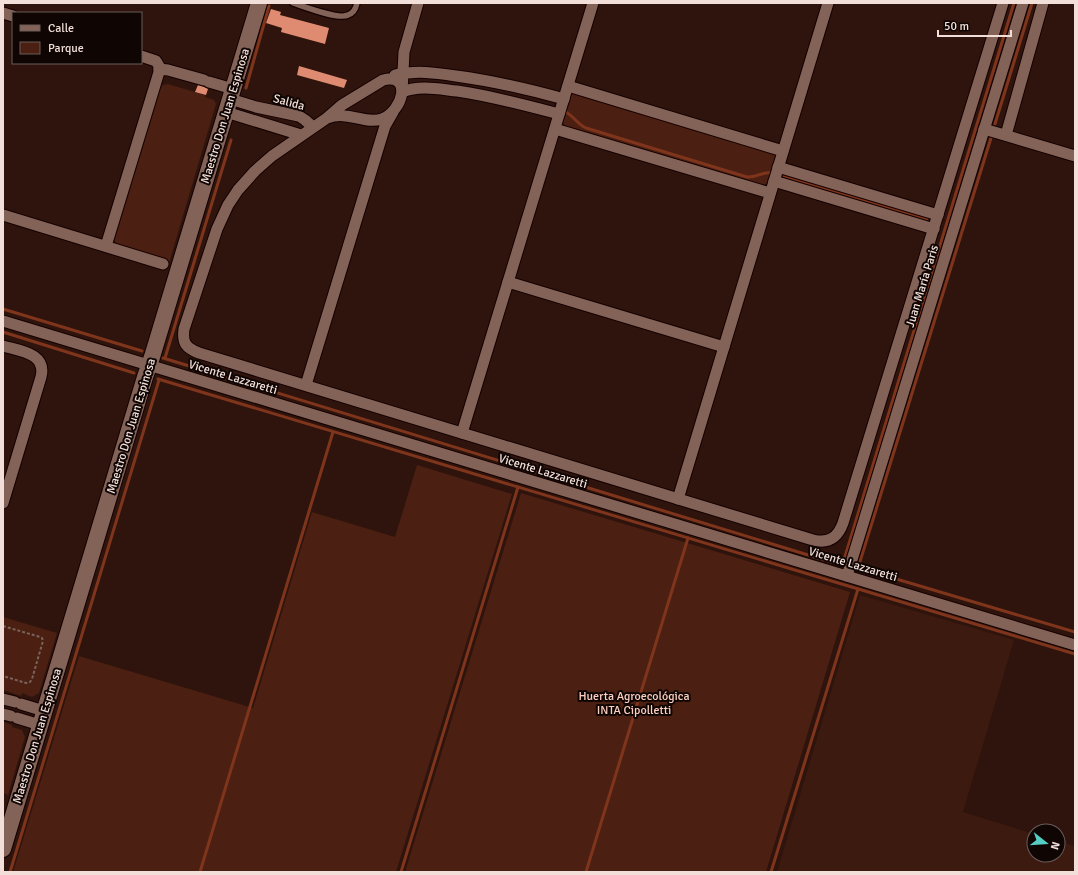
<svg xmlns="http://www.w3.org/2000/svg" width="1078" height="875" font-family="Signika,sans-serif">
  <rect width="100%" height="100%" fill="#2e140c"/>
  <path fill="#3c1a10" d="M860,595l154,45 -51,172 71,22v21h24v-14l17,5v26h-298z"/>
  <g fill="#4b1f12">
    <path d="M168,84l37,11v2l9,3 2,4 -47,159 -47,-14 -6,-5 -2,-6 44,-149 5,-4z"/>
    <path d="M575,92l199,61 2,6 -8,23 -5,4 -196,-59 -3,-2 -2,-5 8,-25z"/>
    <path d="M417,465l95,29 -116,378h-383l66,-216 174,52 59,-196 83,25z"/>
    <path d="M521,493l329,99 -84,280h-361z"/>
    <path d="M3,617l54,16 -18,60 -7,4 -10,-4 -1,3 -18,-6z"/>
    <path d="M3,722l9,3v2l10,3 3,7 -17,58 -5,-2z"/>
  </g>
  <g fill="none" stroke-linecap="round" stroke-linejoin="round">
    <g stroke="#7f341c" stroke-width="3">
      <path d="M246,88l23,-82"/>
      <path d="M564,111c9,4 13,13 22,17l161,49c9,1 16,-6 25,-4"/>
      <path d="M995,124l37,-121"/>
      <path d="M784,176l143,43"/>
      <path d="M3,309l139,42"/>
      <path d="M3,332l131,41"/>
      <path d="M163,358l668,204 12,1 171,-560"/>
      <path d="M165,358l66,-218"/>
      <path d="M158,379l917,275"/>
      <path d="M856,567l219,65"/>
      <path d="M858,568l133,-430"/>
      <path d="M10,872l149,-492"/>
      <path d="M200,872l133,-440"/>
      <path d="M401,872l117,-385"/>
      <path d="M586,872l102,-334"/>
      <path d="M771,872l87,-283"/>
    </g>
  </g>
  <g fill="#df8b71">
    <path d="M271,9l10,3 -1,3 49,13 -4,16 -44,-12 1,-4 -16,-5z"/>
    <path d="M299,66l48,14 -3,8 -47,-13z"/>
    <path d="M198,85l6,2 4,2 -2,6 -11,-3z"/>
  </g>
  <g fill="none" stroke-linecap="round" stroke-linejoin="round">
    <defs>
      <path id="lane" d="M293,3c12,4 46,17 55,12 6,-2 8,-7 9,-12"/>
      <g id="street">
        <path d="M418,3l-14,49 -2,40c18,-7 36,-3 55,-1 35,5 68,14 102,23"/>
        <path d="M3,13l10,3"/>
        <path d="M159,69l9,1 36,10"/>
        <path d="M395,75c21,-5 41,-2 61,1 37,5 72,13 108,23"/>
        <path d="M209,82l24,7"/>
        <path d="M568,86l215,65"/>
        <path d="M230,99l23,7"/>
        <path d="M256,107l43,9 6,4 8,7"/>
        <path d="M226,112l75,23"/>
        <path d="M327,118c6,-2 12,-3 18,-2 13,1 24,7 37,3 21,-8 31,-46 1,-39l-41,25 -15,13 -55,38 -17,15 -17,19 -10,15 -11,24 -33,100c-2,14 2,19 15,24l614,187c16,4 25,-3 30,-17l160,-520"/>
        <path d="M555,129l215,64"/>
        <path d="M984,129l91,27"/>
        <path d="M1006,135l37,-132"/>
        <path d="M778,167l160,48"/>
        <path d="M774,181l160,48"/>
        <path d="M3,215l160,49"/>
        <path d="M106,246l53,-174v-6l-3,-5 -15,-5"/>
        <path d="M508,282l216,65"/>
        <path d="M3,321l1072,324"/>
        <path d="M3,346c17,5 44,7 38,31l-38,126"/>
        <path d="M306,385l79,-259 8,-14"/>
        <path d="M462,433l131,-430"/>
        <path d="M678,499l150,-496"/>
        <path d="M847,576l176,-573"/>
        <path d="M3,699l12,3"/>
        <path d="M21,704l23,7"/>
        <path d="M3,714l8,2"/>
        <path d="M17,718l23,7"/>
      </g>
      <path id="secondary" d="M3,849l142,-472 7,-20 107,-354"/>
    </defs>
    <use href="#lane" stroke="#150100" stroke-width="8"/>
    <use href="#street" stroke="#150100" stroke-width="13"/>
    <use href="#secondary" stroke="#150100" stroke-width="18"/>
    <path stroke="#7a635b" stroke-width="2" stroke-dasharray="3 2" stroke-linecap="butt" d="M3,626l37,11 2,1 1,3 -11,38 -2,3 -4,1 -23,-7"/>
    <use href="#lane" stroke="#836358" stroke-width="5.5"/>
    <use href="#street" stroke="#836358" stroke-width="11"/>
    <use href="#secondary" stroke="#836358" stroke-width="16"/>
  </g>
  <g text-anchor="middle" stroke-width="4" stroke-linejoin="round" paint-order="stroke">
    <g font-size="12" fill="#f2dfd9" stroke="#0f0503">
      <text transform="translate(289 102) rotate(15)" y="4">Salida</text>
      <text transform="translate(225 116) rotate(-73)" y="4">Maestro Don Juan Espinosa</text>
      <text transform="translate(922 286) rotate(-73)" y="4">Juan María Paris</text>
      <text transform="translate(233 377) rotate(17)" y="4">Vicente Lazzaretti</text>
      <text transform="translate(131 426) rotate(-73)" y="4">Maestro Don Juan Espinosa</text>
      <text transform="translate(543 471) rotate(17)" y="4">Vicente Lazzaretti</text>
      <text transform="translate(853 564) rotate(17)" y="4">Vicente Lazzaretti</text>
      <text transform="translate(37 736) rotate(-73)" y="4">Maestro Don Juan Espinosa</text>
    </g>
    <g font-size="12" fill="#fdcfc1" stroke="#0f0503">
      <text x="634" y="700">Huerta Agroecológica<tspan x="634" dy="14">INTA Cipolletti</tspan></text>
    </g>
  </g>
  <rect width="1078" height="875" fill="none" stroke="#f2dfd9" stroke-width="8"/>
  <rect x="12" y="12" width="130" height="52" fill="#0f0503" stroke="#6a5c59"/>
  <rect x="20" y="25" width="20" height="6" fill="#836358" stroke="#6a5c59"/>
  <text x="48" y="32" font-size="12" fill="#f2dfd9">Calle</text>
  <rect x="20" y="42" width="20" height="12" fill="#4b1f12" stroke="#6a5c59"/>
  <text x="48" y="52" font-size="12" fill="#f2dfd9">Parque</text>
  <g transform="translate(1046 843) rotate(107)"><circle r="19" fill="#0f0503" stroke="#6a5c59"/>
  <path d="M0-3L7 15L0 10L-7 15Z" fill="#55cec4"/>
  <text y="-6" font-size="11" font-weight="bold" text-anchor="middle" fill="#f2dfd9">N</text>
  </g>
  <path d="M938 30v6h73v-6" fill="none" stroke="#f2dfd9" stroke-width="2"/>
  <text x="944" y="30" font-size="12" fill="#f2dfd9" stroke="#0f0503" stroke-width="3" paint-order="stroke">50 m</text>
</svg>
